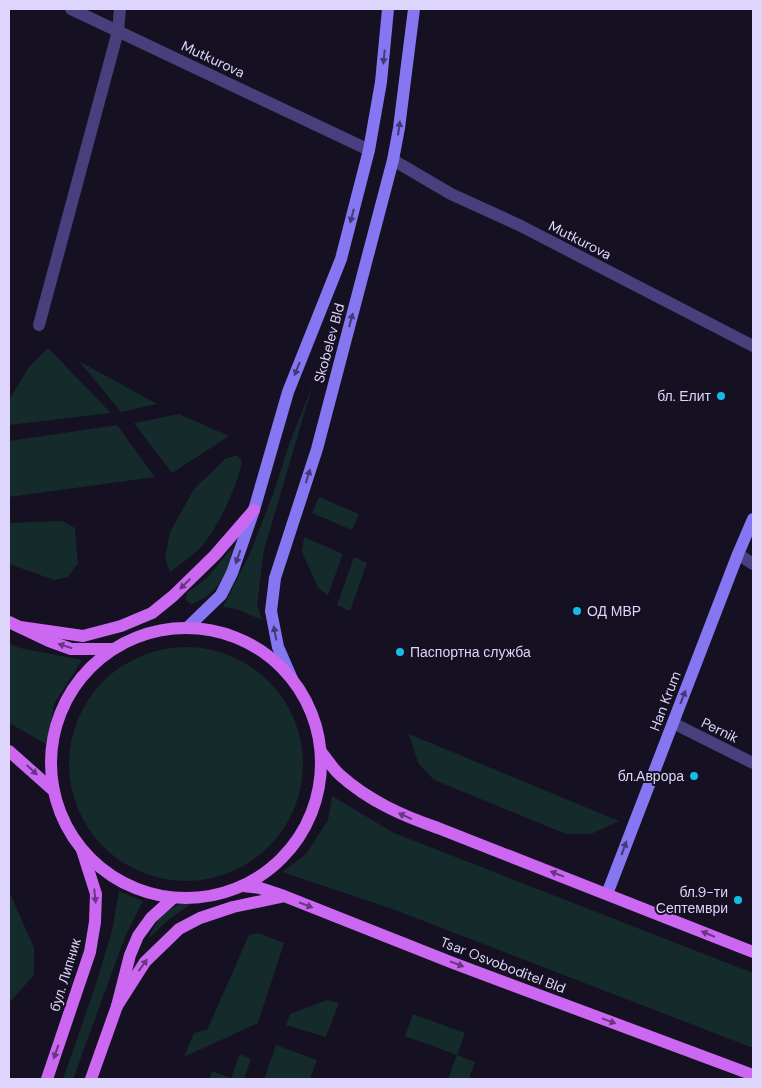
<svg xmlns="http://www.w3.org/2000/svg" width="762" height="1088" font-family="'DM Sans',sans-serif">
  <rect width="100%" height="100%" fill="#151022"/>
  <g fill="#142a2b">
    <path d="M48,348l63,65 -102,12v-25l20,-33z"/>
    <path d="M79,361l78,43 -36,8z"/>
    <path d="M313,384l-49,166 -7,55 5,15 -26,-11 -13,-2 28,-56 22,-57 17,-52z"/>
    <path d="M179,414l50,22 -57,37 -38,-50z"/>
    <path d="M117,425l38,52 -146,20v-56z"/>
    <path d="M237,455l5,6c-3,22 -26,71 -42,87 -9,9 -20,16 -30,24l-5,-14 5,-26 24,-43 31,-30z"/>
    <path d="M319,497l40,17 -7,16 -40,-17z"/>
    <path d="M62,521l13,7 3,35 -10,14 -14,3 -45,-16v-41z"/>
    <path d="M304,537l39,17 -15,41 -10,-7 -16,-36z"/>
    <path d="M234,548c-7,26 -16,47 -43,56l-5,-4 1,-7 20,-15 22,-27z"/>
    <path d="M354,557l13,6 -17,48 -13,-6z"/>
    <path d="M9,643l11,5 62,12 -28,44 -6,41 -39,-22z"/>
    <circle cx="186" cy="764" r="117"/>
    <path d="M409,734l210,87 -28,13h-25l-132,-54 -16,-17z"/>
    <path d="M332,796l62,37 359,140v75l-358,-138 -113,-38 24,-18 22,-34z"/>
    <path d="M9,891l25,57v27l-25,28z"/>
    <path d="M119,891l24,10 -18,36 -52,142h-10l31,-89 18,-59z"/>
    <path d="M180,904h11l-23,16 -20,19c9,-19 13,-25 32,-35z"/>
    <path d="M259,933l25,10 -26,80 -74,34 10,-24 13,-3 42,-95z"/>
    <path d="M327,1000l12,3 -13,34 -40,-12 4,-11z"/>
    <path d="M413,1014l52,19 -8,22 18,7 -6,16 4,1h-25l9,-24 -52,-19z"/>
    <path d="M276,1045l41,15 -7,19h-46z"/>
    <path d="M240,1054l11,5 -7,20h-35l3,-8 19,7z"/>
  </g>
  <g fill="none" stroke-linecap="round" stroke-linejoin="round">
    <g stroke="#48407c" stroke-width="12">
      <path d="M71,9l298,141"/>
      <path d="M393,160l58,34 70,32 232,120"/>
      <path d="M39,325l79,-294 2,-22"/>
      <path d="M738,554l15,10"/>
      <path d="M673,723l80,40"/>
    </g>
    <g stroke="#8676f1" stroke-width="12">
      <path d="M188,627l33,-32 11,-22 22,-63 34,-118 53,-133 28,-109 12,-68 7,-73"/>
      <path d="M292,679l-14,-32 -7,-36 4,-33 42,-129 76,-289 6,-32 15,-119"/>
      <path d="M607,894l131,-340 15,-35"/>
    </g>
    <g stroke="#cb67f0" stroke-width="12">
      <path d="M9,622l40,19 22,8h42"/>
      <path d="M20,627l63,9 38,-10 31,-13 21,-17 42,-41 39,-45"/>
      <circle cx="186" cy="763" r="135"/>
      <path d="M9,751l45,40"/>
      <path d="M321,752c6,7 12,17 19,23 29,26 63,41 98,53l315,124"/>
      <path d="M243,886l17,2 24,8 169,67 300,112"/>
      <path d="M117,1006l28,-44 34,-33 21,-11 33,-11 48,-10"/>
      <path d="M47,1079l43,-127 5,-30 1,-28 -14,-44"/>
      <path d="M91,1079l26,-73 13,-51 8,-19 13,-18 22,-20"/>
    </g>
  </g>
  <defs><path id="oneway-solid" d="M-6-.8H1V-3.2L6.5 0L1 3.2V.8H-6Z" transform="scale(1.25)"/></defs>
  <g fill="#423975">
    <use href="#oneway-solid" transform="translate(384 57) rotate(96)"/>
    <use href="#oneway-solid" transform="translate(399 128) rotate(-82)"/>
    <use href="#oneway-solid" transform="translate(352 216) rotate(105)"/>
    <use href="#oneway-solid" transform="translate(351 320) rotate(-75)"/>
    <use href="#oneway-solid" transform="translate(297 369) rotate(112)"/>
    <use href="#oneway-solid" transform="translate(308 476) rotate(-73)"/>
    <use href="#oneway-solid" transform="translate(238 557) rotate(109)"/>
    <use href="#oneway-solid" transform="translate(275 633) rotate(-100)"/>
    <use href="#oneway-solid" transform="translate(683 697) rotate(-69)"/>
    <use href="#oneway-solid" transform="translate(624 848) rotate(-70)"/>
  </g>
  <g fill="#67377f">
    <use href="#oneway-solid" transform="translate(185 584) rotate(136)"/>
    <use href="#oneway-solid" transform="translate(65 646) rotate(-163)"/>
    <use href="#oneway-solid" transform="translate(32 770) rotate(43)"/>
    <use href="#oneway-solid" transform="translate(405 816) rotate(-156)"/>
    <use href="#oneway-solid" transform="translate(557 874) rotate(-159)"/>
    <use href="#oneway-solid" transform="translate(95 896) rotate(84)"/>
    <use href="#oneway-solid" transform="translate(306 905) rotate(21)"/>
    <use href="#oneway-solid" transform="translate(708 934) rotate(-158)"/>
    <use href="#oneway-solid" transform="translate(457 964) rotate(21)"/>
    <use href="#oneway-solid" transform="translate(143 965) rotate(-54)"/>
    <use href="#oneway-solid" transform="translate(609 1021) rotate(20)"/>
    <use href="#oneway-solid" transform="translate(56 1052) rotate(109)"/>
  </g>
  <g fill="#17bbe5" stroke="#151022" stroke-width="2">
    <circle cx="721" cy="396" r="5"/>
    <circle cx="577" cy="611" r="5"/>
    <circle cx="400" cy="652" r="5"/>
    <circle cx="694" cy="776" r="5"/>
    <circle cx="738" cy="900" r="5"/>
  </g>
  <g text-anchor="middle" stroke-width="4" stroke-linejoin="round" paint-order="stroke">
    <g font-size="14" fill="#ddd5fb" stroke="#151022">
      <text transform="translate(213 59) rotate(25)" y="5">Mutkurova</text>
      <text transform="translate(580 240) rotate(27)" y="5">Mutkurova</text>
      <text transform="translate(329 343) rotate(-75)" y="5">Skobelev Bld</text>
      <text transform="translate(665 701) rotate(-69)" y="5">Han Krum</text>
      <text transform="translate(720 730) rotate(26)" y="5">Pernik</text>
      <text transform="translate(503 965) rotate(21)" y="5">Tsar Osvoboditel Bld</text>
      <text transform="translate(65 975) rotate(-73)" y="5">бул. Липник</text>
    </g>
    <g font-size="14" fill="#ddd5fb" stroke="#151022" text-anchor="end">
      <text x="711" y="401">бл. Елит</text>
      <text x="587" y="616" text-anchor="start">ОД МВР</text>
      <text x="410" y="657" text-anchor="start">Паспортна служба</text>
      <text x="684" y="781">бл.Аврора</text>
      <text x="728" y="897">бл.9-ти<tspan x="728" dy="16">Септември</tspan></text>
    </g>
  </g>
  <rect width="762" height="1088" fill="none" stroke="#ddd5fb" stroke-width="20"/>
</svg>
